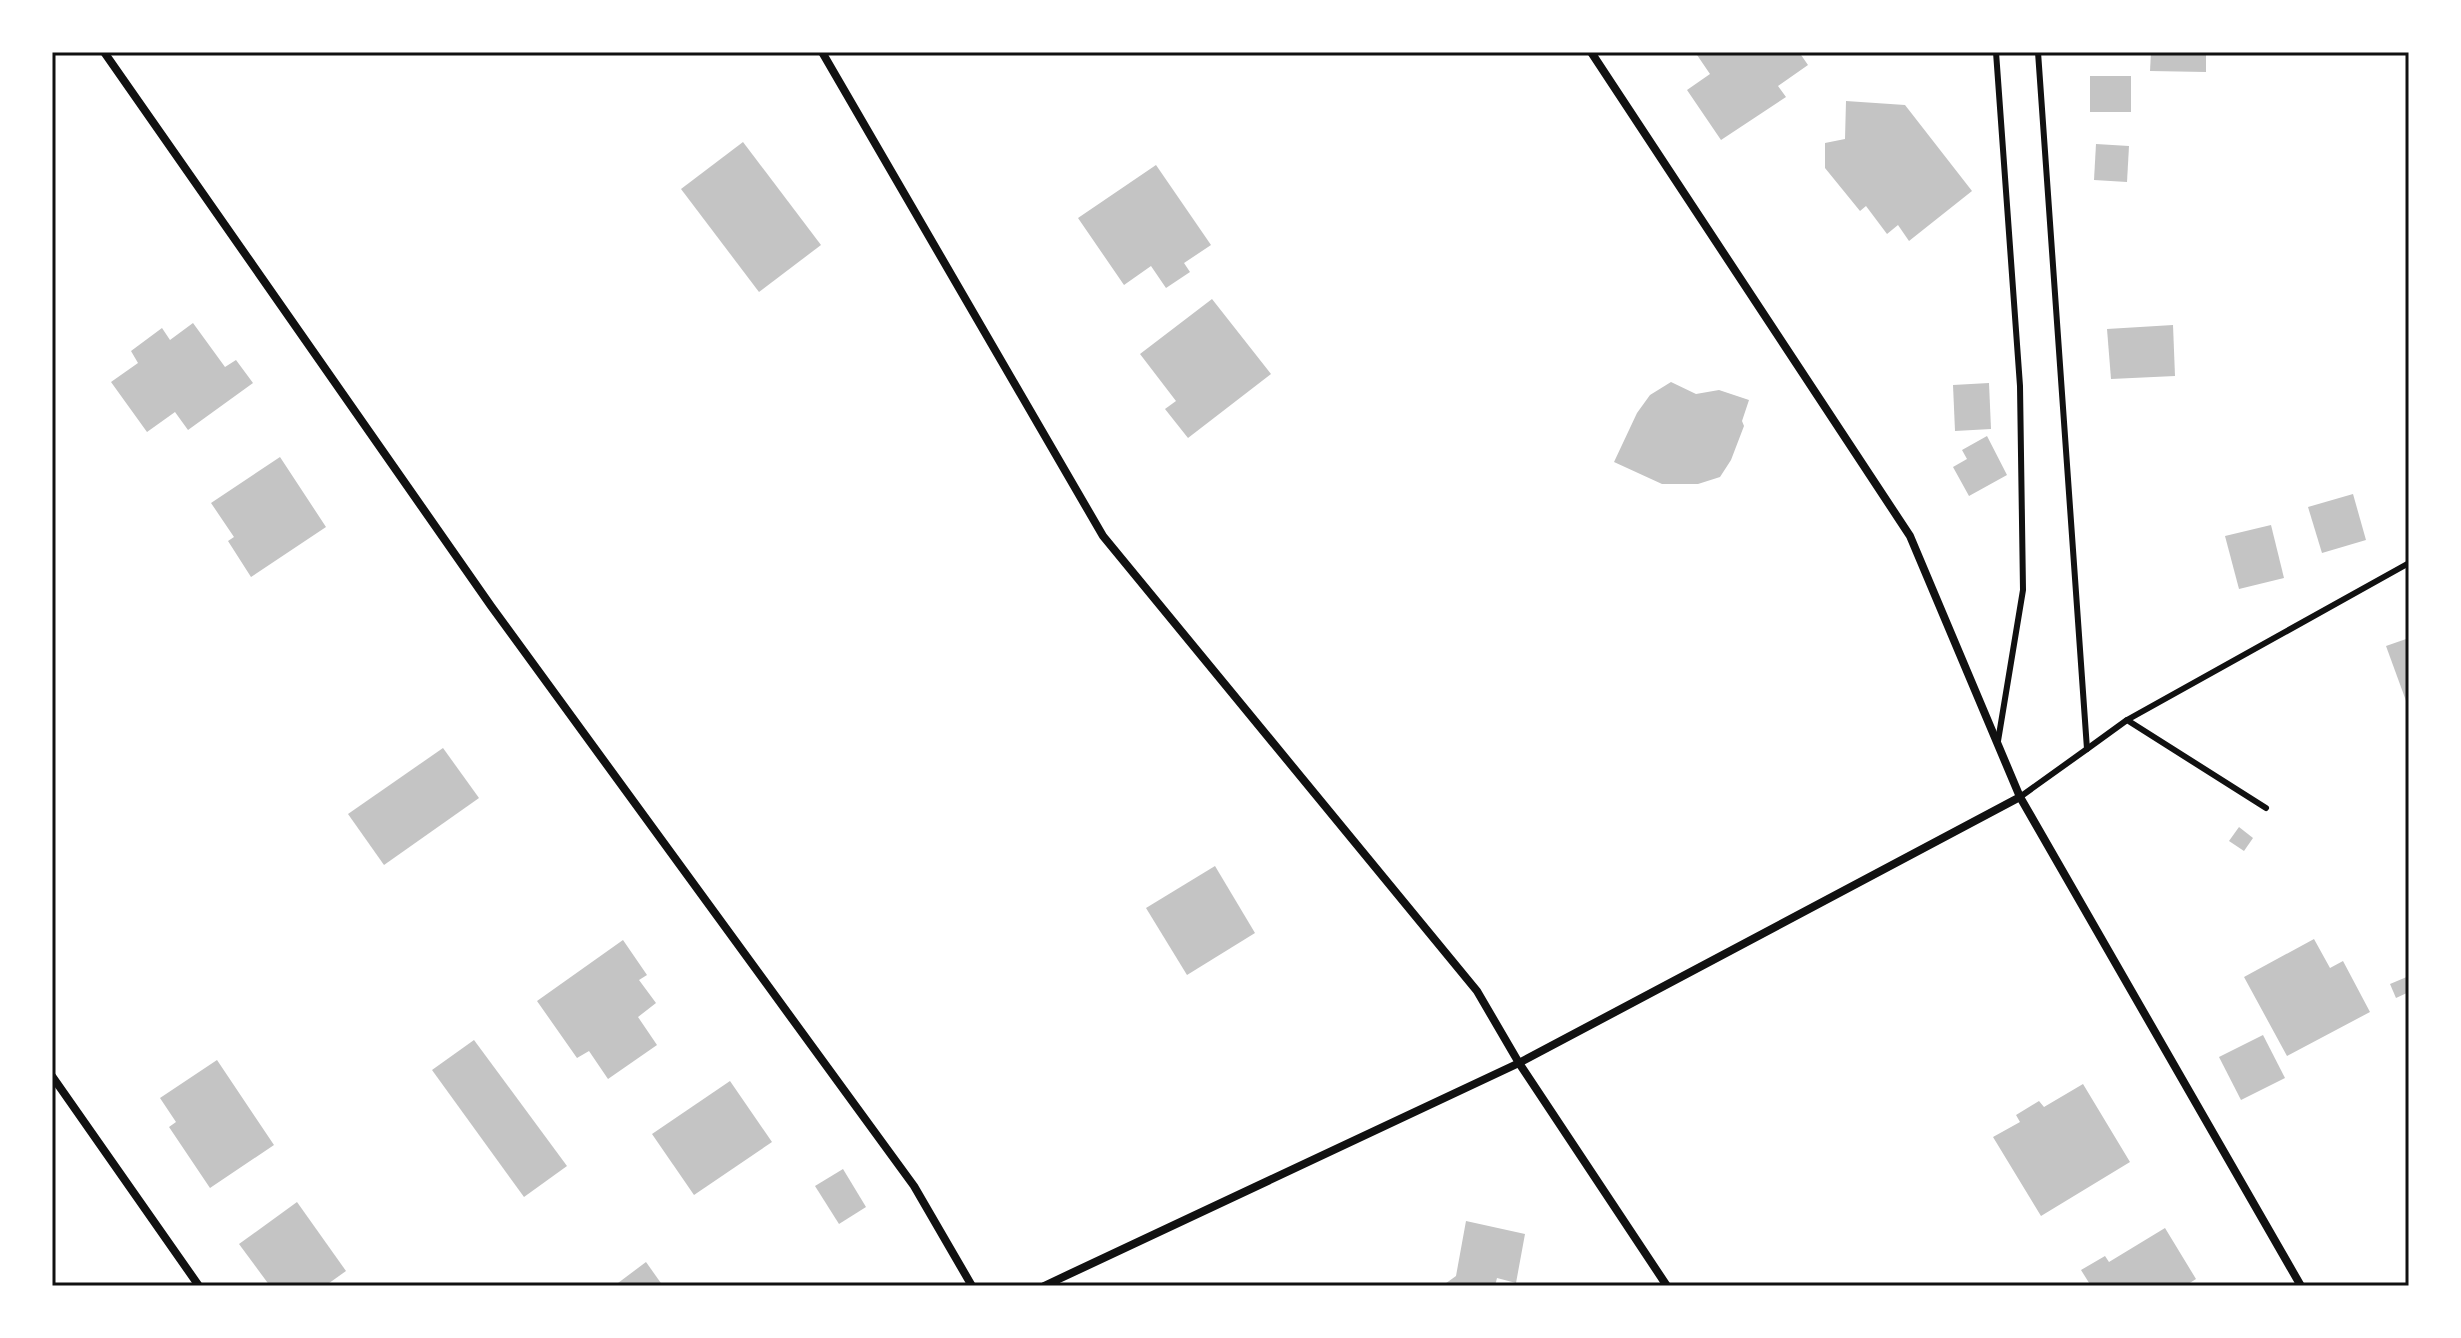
<svg xmlns="http://www.w3.org/2000/svg" width="2461" height="1338" font-family="'Work Sans',sans-serif">
  <rect width="100%" height="100%" fill="#fff"/>
  <g fill="#c4c4c4">
    <path d="M1695,52h104l9,13 -30,21 8,11 -65,43 -34,-50 23,-16z"/>
    <path d="M2151,52h55v20l-56,-1z"/>
    <rect x="2090" y="76" width="41" height="36"/>
    <path d="M1846,101l59,4 67,86 -63,50 -11,-16 -11,9 -21,-28 -6,5 -35,-43v-25l20,-4z"/>
    <path d="M743,142l78,103 -62,47 -78,-103z"/>
    <path d="M2096,144l33,2 -2,36 -33,-2z"/>
    <path d="M1156,165l55,80 -27,18 6,9 -24,16 -15,-22 -27,19 -46,-67z"/>
    <path d="M1212,299l59,75 -83,64 -23,-29 11,-8 -36,-47z"/>
    <path d="M193,323l32,44 11,-7 17,23 -65,47 -13,-18 -28,20 -36,-50 27,-19 -7,-12 31,-23 8,12z"/>
    <path d="M2173,325l2,51 -64,3 -4,-50z"/>
    <path d="M1671,382l25,12 23,-4 30,10 -7,21 2,5 -13,34 -11,17 -22,7h-36l-48,-22 23,-49 13,-18z"/>
    <path d="M1989,383l2,46 -36,2 -2,-46z"/>
    <path d="M1987,436l20,39 -38,21 -16,-29 14,-8 -5,-9z"/>
    <path d="M280,457l46,70 -75,50 -23,-36 6,-4 -23,-34z"/>
    <path d="M2353,494l13,46 -44,13 -14,-46z"/>
    <path d="M2271,525l13,53 -45,11 -14,-53z"/>
    <path d="M2409,638v71l-23,-63z"/>
    <path d="M443,748l36,50 -95,67 -36,-51z"/>
    <path d="M2239,827l14,11 -9,13 -15,-10z"/>
    <path d="M1215,866l40,67 -68,42 -41,-67z"/>
    <path d="M2314,939l16,29 13,-7 27,51 -83,44 -43,-79z"/>
    <path d="M623,940l24,35 -8,5 17,23 -18,14 19,28 -49,34 -19,-28 -12,7 -40,-57z"/>
    <path d="M2409,976v16l-13,6 -6,-14z"/>
    <path d="M2263,1035l22,43 -44,22 -22,-43z"/>
    <path d="M474,1040l93,126 -43,31 -92,-127z"/>
    <path d="M217,1060l57,85 -64,43 -41,-61 7,-5 -16,-24z"/>
    <path d="M730,1081l42,61 -78,53 -42,-61z"/>
    <path d="M2083,1084l47,78 -89,54 -48,-79 27,-15 -4,-7 23,-14 5,6z"/>
    <path d="M843,1169l23,38 -27,17 -24,-38z"/>
    <path d="M297,1202l49,69 -21,15h-55l-31,-42z"/>
    <path d="M1466,1221l59,13 -9,49 -19,-5 -2,8h-53l14,-10z"/>
    <path d="M2165,1228l31,51 -11,7h-94l-10,-16 24,-14 4,6z"/>
    <path d="M646,1262l17,24h-49z"/>
  </g>
  <g fill="none" stroke-linecap="round" stroke-linejoin="round">
    <g stroke="#111" stroke-width="6">
      <path d="M1996,52l24,334 3,204 -25,151"/>
      <path d="M2127,720l282,-157"/>
      <path d="M2087,749l40,-29 139,88"/>
      <path d="M2020,797l67,-48 -49,-697"/>
    </g>
    <g stroke="#111" stroke-width="8">
      <path d="M104,52l387,554 423,580 58,100"/>
      <path d="M822,52l281,484 374,455 42,72 148,223"/>
      <path d="M1591,52l319,484 110,261 281,489"/>
      <path d="M52,1076l147,210"/>
      <path d="M1044,1286l475,-223 501,-266"/>
    </g>
  </g>
  <rect width="2461" height="1338" fill="none" stroke="#ffffff" stroke-width="108"/>
  <rect x="54" y="54" width="2353" height="1230" fill="none" stroke="#111" stroke-width="3"/>
</svg>
